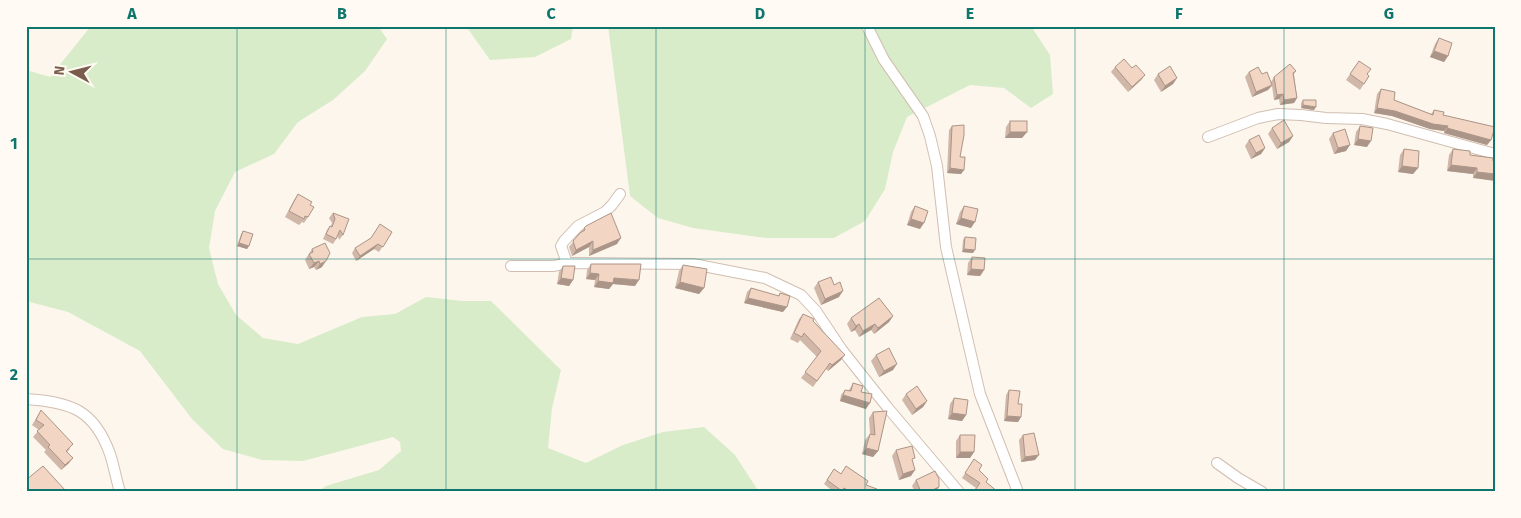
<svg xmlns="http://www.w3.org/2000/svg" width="1521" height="518" font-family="'Fira Sans',sans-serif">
  <rect width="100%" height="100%" fill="#fdf6ec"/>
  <g fill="#d8ecc9">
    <path d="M91,26h287l9,13 -22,32 -32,29 -35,22 -24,32 -39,18 -20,39 -6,37 9,36 18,31 27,23 35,6 64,-27 33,-3 31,-17 36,4h29l70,69 -9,38 -4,40 38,15 37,-18 40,-13 41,-5 31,28 24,37h-441l8,-6 53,-16 22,-19 -1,-9 -7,-5 -90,24 -41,-1 -39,-11 -31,-30 -52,-68 -72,-39 -42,-11v-231l24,7z"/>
    <path d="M466,26h107l-2,13 -36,18 -45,3z"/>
    <path d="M608,26h423l19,29 3,39 -22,14 -27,-20 -34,-3 -63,32 -14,35 -8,37 -20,32 -31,17h-69l-72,-10 -35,-10 -28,-22z"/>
  </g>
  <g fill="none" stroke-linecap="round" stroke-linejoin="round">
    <defs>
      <g id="street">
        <path d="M867,26l17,34 39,56 7,20 7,30 9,81 34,147 38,98"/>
        <path d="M1208,137l50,-19 20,-4 23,1 25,3 36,1 25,5 108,30"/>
        <path d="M567,263l-6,-17 3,-5 14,-15 27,-14 7,-7 8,-11"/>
        <path d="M511,266h43l13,-3 126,1 72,14 36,17 15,16 26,39 46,58 71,84"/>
        <path d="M26,399c44,3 68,10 84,55 4,12 6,25 10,38"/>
        <path d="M1217,463l21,15 24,14"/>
      </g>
    </defs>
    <use href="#street" stroke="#d1beb0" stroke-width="12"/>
    <use href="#street" stroke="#fff" stroke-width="10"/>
  </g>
  <g fill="#d1b7a8">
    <path d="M1439,38l9,18 -4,6 -14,-5 5,-13z"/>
    <path d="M1359,61l8,13 2,2 -9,14 -14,-10z"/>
    <path d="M1115,67l17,1 13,7 -4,5 -13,12 -17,-20z"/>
    <path d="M1296,71l-2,3 3,24 -3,5 -14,2 -1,-6 -5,1 -2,-14 -4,4 -16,7 -7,-20 4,-5 13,2 9,8 3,-5z"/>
    <path d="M1158,74l19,4 -4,6 -12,8 -7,-12z"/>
    <path d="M1381,89l13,11 37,14 3,-4 57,30 -4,5 -43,-12v-2l-14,-2 -38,-13 -18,-3 3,-19z"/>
    <path d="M1303,100l11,10 -13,-2v-5z"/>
    <path d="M1010,121l17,11 -5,6h-17l1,-11z"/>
    <path d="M952,126l12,44 -3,4 -14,-1 2,-43z"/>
    <path d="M1360,126l7,21 -13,-2 2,-13z"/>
    <path d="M1272,128l21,8 -4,6 -12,7 -9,-15z"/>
    <path d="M1333,133l13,18 -12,3 -5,-15z"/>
    <path d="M1249,140l16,8 -4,6 -10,5 -6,-13z"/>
    <path d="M1404,149l14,19 -5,6 -15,-2 2,-17z"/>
    <path d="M1453,149l17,6 23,3 -20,20v-4l-26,-3 2,-16z"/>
    <path d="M298,194l12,11 -2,12 -4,6 -2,-1 -3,3 -14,-8 9,-17z"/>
    <path d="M915,206l5,23 -13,-4 4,-13z"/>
    <path d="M964,206l7,22 -15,-4 4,-12z"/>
    <path d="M333,213l10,22 -4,5 -1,-4 -5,8 -10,-5 4,-9 3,-4h1l1,-3 -3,-5z"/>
    <path d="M584,228l33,16 -28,12v-9l-17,9 -3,-9z"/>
    <path d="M243,231l6,15 -2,3 -10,-3 4,-12z"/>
    <path d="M392,232l-13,20 -5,-3 -18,12 -4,-8 3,-5z"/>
    <path d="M965,237l8,16 -11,-1 1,-12z"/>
    <path d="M312,249l10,18 -6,3 -2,-3 -5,2 -4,-9z"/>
    <path d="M972,257l12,13 -4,6 -13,-1 1,-12z"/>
    <path d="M591,264l44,22 -22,-2 -4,5 -15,-2 1,-7 -9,-1 1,-9z"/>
    <path d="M683,265l21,23 -5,6 -24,-6 4,-17z"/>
    <path d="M563,266l10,14 -4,6 -12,-2 2,-12z"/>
    <path d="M818,282l16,3 5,12 -18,8 -7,-17z"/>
    <path d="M751,288l27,8 2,-3 3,19 -39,-9 3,-11z"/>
    <path d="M803,314l10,7 28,39 -13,11 -2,-2 -13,18 -12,-9 16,-21 -17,-17 -2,3 -8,-4 9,-20z"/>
    <path d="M893,316l-4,6 -15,12 -3,-4 -12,7 -4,-7 -4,2 -4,-8 4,-6z"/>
    <path d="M876,355l17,15 -14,7 -8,-16z"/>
    <path d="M853,383l8,9 5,17 -26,-8 1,-6 4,-5h4z"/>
    <path d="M1009,390l9,14 3,13 -3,5 -14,-1 2,-26z"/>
    <path d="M906,394l21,7 -4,6 -11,8 -10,-15z"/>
    <path d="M954,398l12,17 -4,6 -14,-2 2,-15z"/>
    <path d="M41,410l29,39 -3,3 2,11 -8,7 -17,-18 2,-2 -13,-13 6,-7 -7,-5z"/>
    <path d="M873,412l5,39 -5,6 -11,-3 3,-14 5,-6 -1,-16z"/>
    <path d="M960,435l14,17 -4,6h-14v-17z"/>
    <path d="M1023,435l12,25 -14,2 -2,-22z"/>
    <path d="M896,450l17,11 -2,15 -12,4 -7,-24z"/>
    <path d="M974,459l5,11 7,12 12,10h-25l3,-4 -14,-10z"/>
    <path d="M834,469l7,5 25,11 10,7h-42l-10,-8z"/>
    <path d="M916,480l23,7 -4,5h-20l-3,-6z"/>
  </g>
  <g fill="#aa9588">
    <path d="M1434,51l14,5 -4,6 -14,-5z"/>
    <path d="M1145,75l-4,5 -13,12 4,-5z"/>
    <path d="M1177,78l-4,6 -12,8 4,-6z"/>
    <path d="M1272,85l-4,5 -16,7 4,-5z"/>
    <path d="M1283,94l-4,5 -5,1 3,-5z"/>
    <path d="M1297,98l-3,5 -14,2 4,-5z"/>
    <path d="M1303,105l13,2 -2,3 -13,-2z"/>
    <path d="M1377,108l18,3 53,15 -4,5 -14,-2 -38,-13 -18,-3z"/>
    <path d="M1447,128l44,12 -4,5 -43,-12z"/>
    <path d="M1010,132h17l-5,6h-17z"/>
    <path d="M1293,136l-4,6 -12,7 4,-6z"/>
    <path d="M1358,139l13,2 -4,6 -13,-2z"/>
    <path d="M1350,145l-4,6 -12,3 4,-6z"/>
    <path d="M1265,148l-4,6 -10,5 5,-6z"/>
    <path d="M1451,165l26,3 -4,6 -26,-3z"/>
    <path d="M1402,166l16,2 -5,6 -15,-2z"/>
    <path d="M950,168l14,2 -3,4 -14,-1z"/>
    <path d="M1477,172l18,2v7l-22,-3z"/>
    <path d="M961,218l14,4 -4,6 -15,-4z"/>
    <path d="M911,219l13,4 -4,6 -13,-4z"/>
    <path d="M621,238l-4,6 -28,12 4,-6z"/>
    <path d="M593,241l-4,6 -17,9 4,-6z"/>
    <path d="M239,243l10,3 -2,3 -10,-3z"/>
    <path d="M378,244l-4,5 -18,12 4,-5z"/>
    <path d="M964,249l11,1 -2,3 -11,-1z"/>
    <path d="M319,261l-5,6 -5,2 5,-6z"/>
    <path d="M326,261l-4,6 -6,3 4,-6z"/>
    <path d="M971,269l13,1 -4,6 -13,-1z"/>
    <path d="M590,273l9,1 -4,6 -9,-1z"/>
    <path d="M561,278l12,2 -4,6 -12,-2z"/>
    <path d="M614,278l25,2 -4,6 -22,-2 -4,5 -15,-2 4,-6z"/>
    <path d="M680,282l24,6 -5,6 -24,-6z"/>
    <path d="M843,291l-4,6 -18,8 4,-6z"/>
    <path d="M748,298l39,9 -4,5 -39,-9z"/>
    <path d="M893,316l-4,6 -15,12 4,-6z"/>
    <path d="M859,324l-4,6 -4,2 5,-6z"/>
    <path d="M875,324l-4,6 -12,7 4,-6z"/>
    <path d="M845,355l-4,5 -13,11 4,-6z"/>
    <path d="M897,364l-4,6 -14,7 5,-6z"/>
    <path d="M843,395l27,8 -4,6 -26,-8z"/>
    <path d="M927,401l-4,6 -11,8 4,-6z"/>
    <path d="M952,413l14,2 -4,6 -14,-2z"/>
    <path d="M1007,416l14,1 -3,5 -14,-1z"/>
    <path d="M866,448l12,3 -5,6 -11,-3z"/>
    <path d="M960,452h14l-4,6h-14z"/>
    <path d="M1039,455l-4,5 -14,2 4,-5z"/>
    <path d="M73,458l-4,5 -8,7 4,-5z"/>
    <path d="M915,470l-4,6 -12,4 4,-6z"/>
    <path d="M939,487l-4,5h-7z"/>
  </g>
  <g fill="#f3d5c3" stroke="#aa9588">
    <path d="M1439,38l13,5 -4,13 -14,-5z"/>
    <path d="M1124,59l8,9 4,-3 9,10 -13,12 -17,-20z"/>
    <path d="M1359,61l12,8 -4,5 2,2 -5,8 -14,-10z"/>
    <path d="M1290,64l6,7 -3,2 4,25 -13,2 -1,-6 -6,1 -3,-18z"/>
    <path d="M1170,66l7,12 -12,8 -7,-12z"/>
    <path d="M1258,67l4,7 5,-2 5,13 -16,7 -7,-20z"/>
    <path d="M1381,89l14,3 -1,8 39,15 1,-5 10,2 -1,3 52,12 -4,13 -44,-12 1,-2 -15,-2 -38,-13 -18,-3z"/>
    <path d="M1303,100h13v7l-13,-2z"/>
    <path d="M1284,120l9,16 -12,7 -9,-15z"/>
    <rect x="1010" y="121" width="17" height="11"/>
    <path d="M964,125v10l-4,22h5l-1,13 -14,-2 2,-42z"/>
    <path d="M1360,126l13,2 -2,13 -13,-2z"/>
    <path d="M1345,129l5,16 -12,3 -5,-15z"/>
    <path d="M1259,135l6,13 -9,5 -7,-13z"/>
    <path d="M1404,149l15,2 -1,17 -16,-2z"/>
    <path d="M1453,149l17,2v4l23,3v3h2v13l-18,-2v-4l-26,-3z"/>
    <path d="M298,194l14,8 -2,3 4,2 -6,10 -3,-1 -1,3 -15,-8z"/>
    <path d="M915,206l13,5 -4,12 -13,-4z"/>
    <path d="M964,206l14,3 -3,13 -14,-4z"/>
    <path d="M333,213l16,6 -6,16 -3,-5 -4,9 -10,-5 4,-8 2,1 3,-8z"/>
    <path d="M611,213l10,25 -28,12v-9l-17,9 -3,-9 7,-8 5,-3 -1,-2 2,-2z"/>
    <path d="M380,224l12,8 -9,15 -5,-3 -18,12 -5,-8 16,-10z"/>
    <path d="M243,231l10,3 -4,12 -10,-3z"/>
    <path d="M965,237l11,1 -1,12 -11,-1z"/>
    <path d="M325,243l5,10 -4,8 -6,3 -1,-3 -5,2 -5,-9 4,-2 -1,-3z"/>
    <path d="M972,257l13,1 -1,12 -13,-1z"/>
    <path d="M591,264h50l-2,16 -25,-2 -1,5 -15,-2 1,-7 -9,-1z"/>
    <path d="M683,265l24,4 -3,19 -24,-6z"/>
    <path d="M563,266h12l-2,14 -12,-2z"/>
    <path d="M831,277l3,8 6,-3 3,9 -18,8 -7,-17z"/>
    <path d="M751,288l28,8 1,-3 10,3 -3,11 -39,-9z"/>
    <path d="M879,298l14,18 -15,12 -3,-4 -12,7 -4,-7 -3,2 -5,-8z"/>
    <path d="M803,314l11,5 -1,2 32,34 -13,10 -2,-2 -13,18 -12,-9 16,-21 -17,-18 -2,4 -8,-4z"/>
    <path d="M889,348l8,16 -13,7 -8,-16z"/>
    <path d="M853,383l10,3 -2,6 11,2 -2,9 -27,-8 2,-5 6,1z"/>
    <path d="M917,386l10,15 -11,8 -10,-15z"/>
    <path d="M1009,390l11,1 -2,13h4l-1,13 -14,-1z"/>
    <path d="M954,398l14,2 -2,15 -14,-2z"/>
    <path d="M41,410l32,34 -7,7 7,7 -8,7 -17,-18 2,-2 -13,-14 7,-6 -8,-5z"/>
    <path d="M887,411l-9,40 -12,-3 4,-14 5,1 -2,-23z"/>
    <path d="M1034,433l5,22 -14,2 -2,-22z"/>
    <path d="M960,435h15l-1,17h-14z"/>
    <path d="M912,446l3,12 -3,1 3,11 -12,4 -7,-24z"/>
    <path d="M974,459l8,6 -3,5 9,9 -2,3 12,10h-21l-2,-2 5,-7 -15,-10z"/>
    <path d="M43,466l22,24 -2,2h-35l-2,-2v-10z"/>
    <path d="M846,466l22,15 -2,4 11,4 -1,3h-25l-7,-4 -2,3 -15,-11 7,-11 7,5z"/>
    <path d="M935,471l4,8v8l-11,5h-7l-5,-12z"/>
  </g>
  <path fill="none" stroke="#0f766e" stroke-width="1" stroke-opacity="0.55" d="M237,26v466M446,26v466M656,26v466M865,26v466M1075,26v466M1284,26v466M26,259h1469"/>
  <rect width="1521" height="518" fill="none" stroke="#fffaf3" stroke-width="55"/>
  <g transform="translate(72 72) rotate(277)" stroke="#fffaf3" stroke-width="4" paint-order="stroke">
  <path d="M0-4L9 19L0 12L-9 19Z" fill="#7a5c4d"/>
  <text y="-8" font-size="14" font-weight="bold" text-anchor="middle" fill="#7a5c4d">N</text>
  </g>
  <rect x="28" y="28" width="1466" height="462" fill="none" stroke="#0f766e" stroke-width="2"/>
  <g font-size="16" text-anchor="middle" font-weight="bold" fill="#0f766e">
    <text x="132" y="19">A</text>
    <text x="342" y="19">B</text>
    <text x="551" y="19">C</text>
    <text x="760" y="19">D</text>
    <text x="970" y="19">E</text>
    <text x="1179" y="19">F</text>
    <text x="1389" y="19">G</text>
    <text x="14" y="149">1</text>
    <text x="14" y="380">2</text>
  </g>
</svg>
